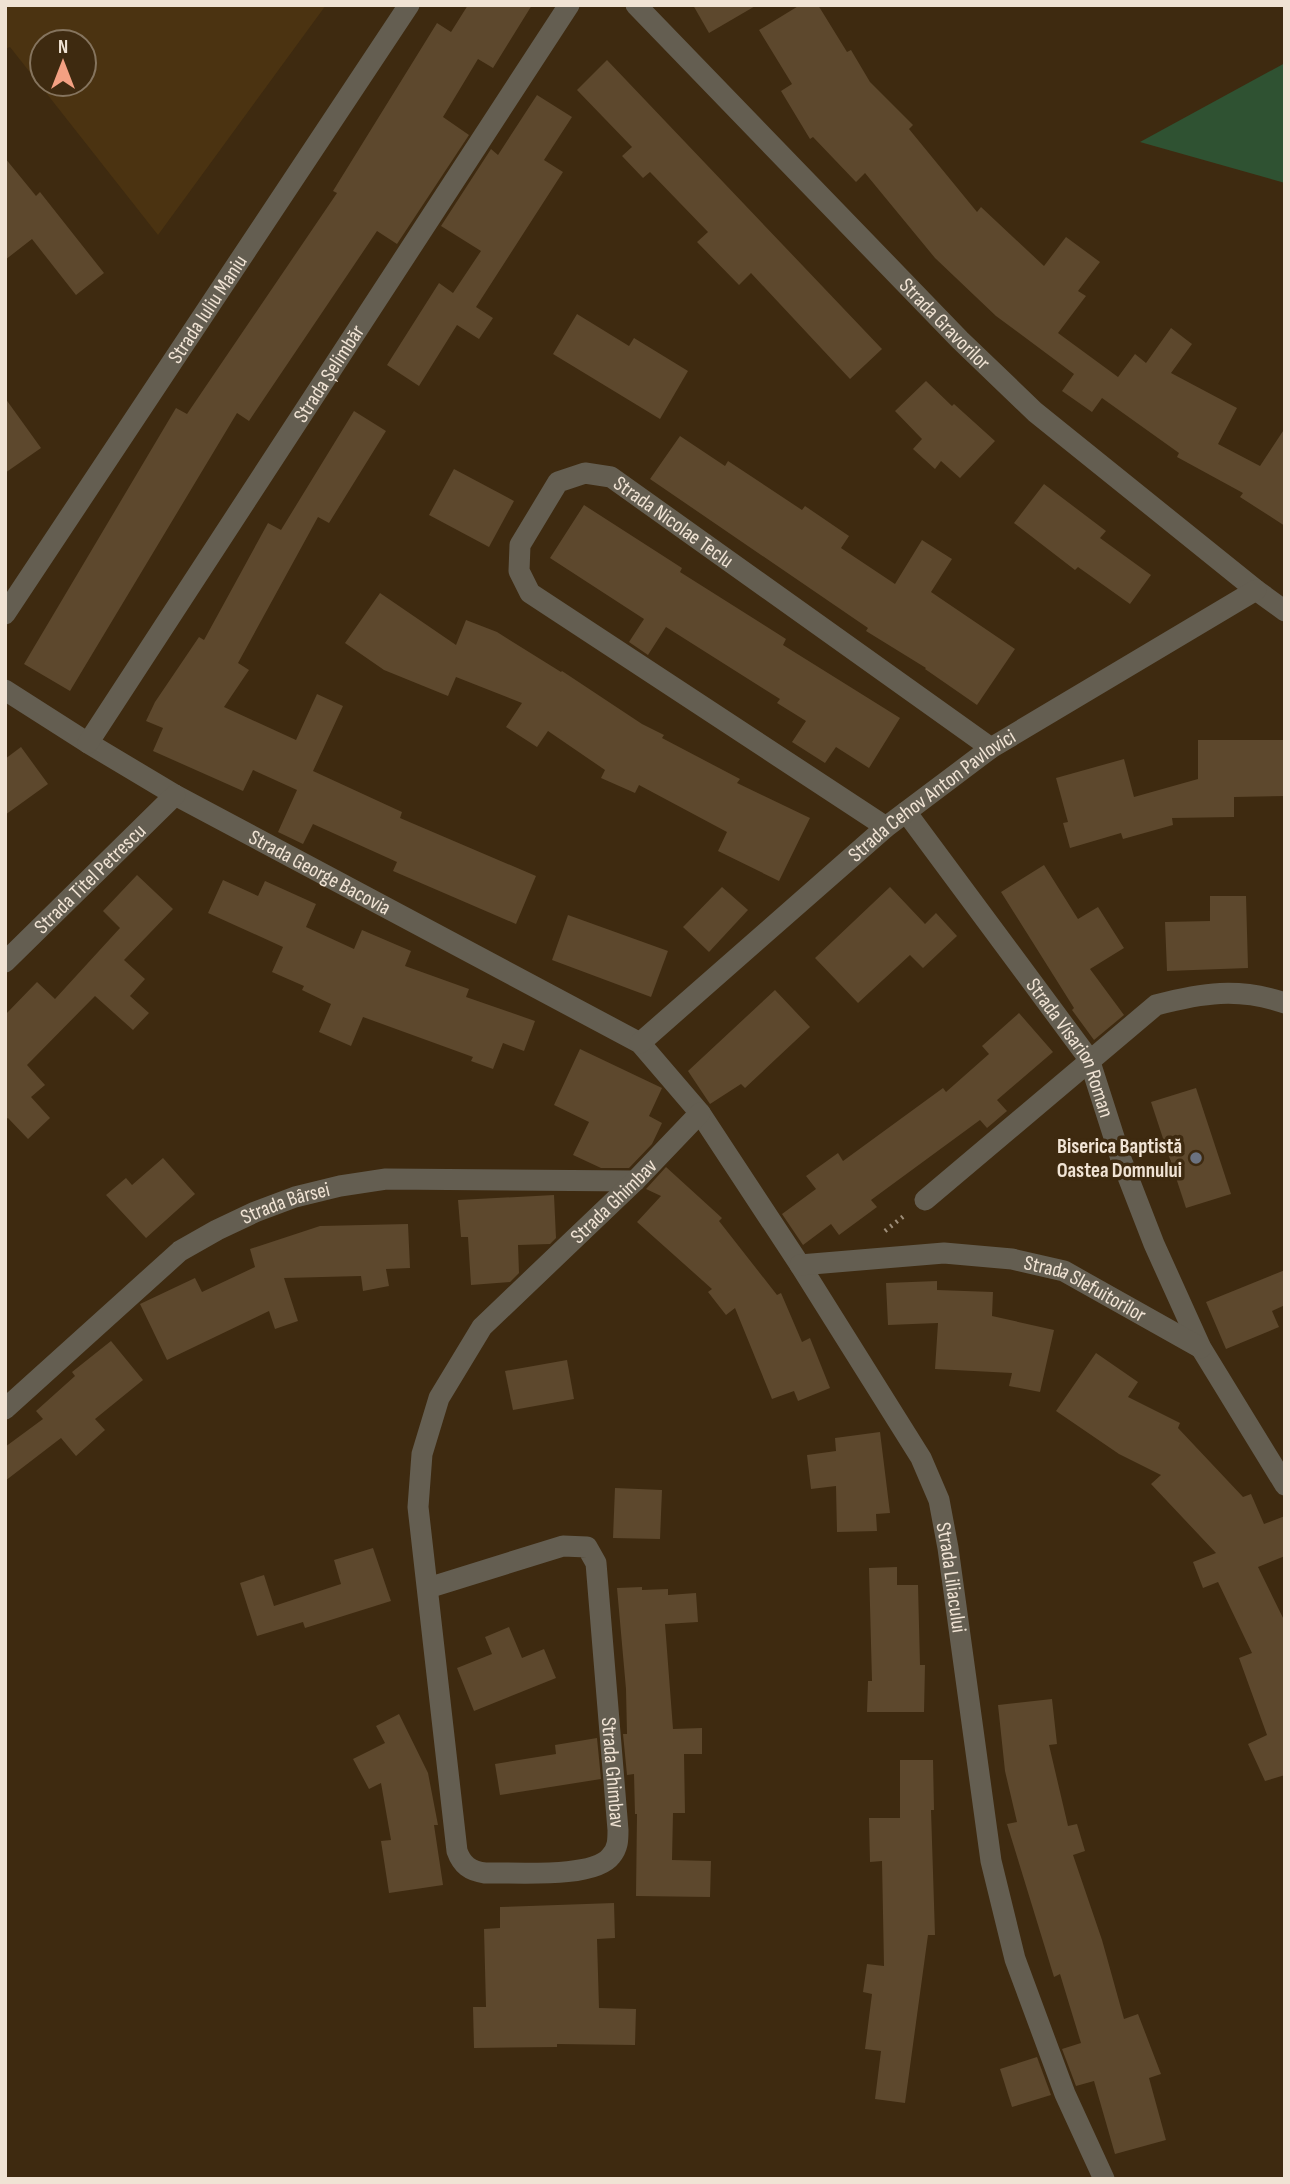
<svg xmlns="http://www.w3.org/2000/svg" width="1290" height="2184" font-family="'Sofia Sans Condensed',sans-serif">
  <rect width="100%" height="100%" fill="#3e2a10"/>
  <path fill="#4b3311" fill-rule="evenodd" d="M5,5h321l-168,230 -148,-188 -5,2zM42,42h42v42h-42z"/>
  <path fill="#2f5232" d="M1285,63v120l-145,-41z"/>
  <g fill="#5d482d">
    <path d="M468,5h64l-39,63 -15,-9 -35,58 26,18 -72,109 -20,-13 -128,190 -12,-8 -167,278 -46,-27 152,-256 11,6 150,-221 -4,-2 104,-168 14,9z"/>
    <path d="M693,5h64l-48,28z"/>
    <path d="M800,5h18l29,47 4,-2 19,32 43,43 -4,4 68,83 4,-5 63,59 22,-29 34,25 -22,29 8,5 -28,37 60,44 17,-23 11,9 25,-35 21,16 -21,29 66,35 -19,36 42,22 25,-38v98l-45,-29 3,-4 -66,-36 2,-4 -77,-55 -10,14 -30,-21 12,-17 -78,-58 -61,-58 -70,-85 -9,9 -43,-45 -3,2 -29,-48 11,-7 -33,-54z"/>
    <path d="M607,60l275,289 -32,30 -99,-106 -12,12 -42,-43 11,-10 -58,-60 -7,6 -21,-22 10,-9 -55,-57z"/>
    <path d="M537,95l35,22 -28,43 19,12 -87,135 17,11 -14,21 -22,-14 -38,61 -32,-21 52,-82 14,10 28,-42 -40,-25 50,-77 7,6z"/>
    <path d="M5,158l31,38 4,-4 64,81 -28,22 -44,-56 -27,21z"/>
    <path d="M577,314l52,32 5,-8 54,33 -28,48 -107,-65z"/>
    <path d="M926,381l26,25 2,-2 41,37 -35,37 -19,-17 -6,8 -22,-20 9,-10 -27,-28z"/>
    <path d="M5,398l36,50 -36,25z"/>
    <path d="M354,411l32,20 -57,92 -11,-6 -80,146 11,7 -25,37 72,33 21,-46 26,12 -30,65 89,41 -2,6 136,58 -20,48 -123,-53 4,-9 -84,-38 -10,20 -25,-12 19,-42 -44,-20 -10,21 -90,-40 10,-23 -17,-7 9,-19 44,-65 5,3 64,-117 13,7z"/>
    <path d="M680,436l45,30 3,-5 74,49 3,-4 44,30 -8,12 54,36 27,-44 30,19 -21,33 84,57 -38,56 -52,-36 1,-1 -60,-37 2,-3 -218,-149z"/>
    <path d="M454,469l60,32 -25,46 -60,-32z"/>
    <path d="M1044,484l62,47 -6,7 51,37 -21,29 -52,-37 -3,3 -61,-47z"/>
    <path d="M584,505l98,63 -2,4 106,67 -3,6 117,73 -31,50 -33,-21 -11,16 -33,-21 14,-21 -29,-18 3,-4 -114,-72 -18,28 -19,-13 15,-23 -94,-61z"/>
    <path d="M380,593l76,52 10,-25 31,12 64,40 1,-1 80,53 22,11 -2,3 78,41 -3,4 73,35 -31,63 -61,-30 9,-19 -88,-47 -4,8 -34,-15 4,-8 -57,-39 -11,16 -31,-20 16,-24 -66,-26 -8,19 -64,-26 -39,-27z"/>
    <path d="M1198,740h87v56l-51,1v20l-62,1 1,7 -50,14 -2,-6 -51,15 -7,-25 5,-1 -12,-44 68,-19 10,38 64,-18z"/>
    <path d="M21,747l27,37 -43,31v-56z"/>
    <path d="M1044,865l34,54 20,-12 26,41 -34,21 34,46 -30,25 -22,-30 2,-2 -73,-116z"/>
    <path d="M137,875l36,34 -49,51 21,19 -15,17 19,17 -16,17 -38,-34 -68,69 18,20 -14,12 19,21 -22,21 -20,-21 -3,2v-105l32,-33 18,17 65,-71 -17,-17z"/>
    <path d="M223,880l35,16 7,-15 51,23 -10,23 48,22 8,-19 49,21 -6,15 64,23 -3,8 69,24 -11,30 -21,-8 -10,26 -22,-8 2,-4 -110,-40 -12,29 -32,-14 12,-28 -29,-14 2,-4 -32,-14 11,-25 -75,-34z"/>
    <path d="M722,887l26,23 -39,42 -26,-25z"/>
    <path d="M890,887l35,37 11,-11 21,23 -34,32 -13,-13 -52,48 -43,-45z"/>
    <path d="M1210,896h36l2,72 -81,3 -2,-49 45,-1z"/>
    <path d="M568,915l100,36 -17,46 -99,-37z"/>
    <path d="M775,990l35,37 -65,61 -4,-4 -31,20 -22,-33z"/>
    <path d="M1019,1013l34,39 -56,48 10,11 -20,17 -7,-8 -109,80 6,7 -38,28 -8,-11 -28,21 -21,-31 34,-25 -10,-13 32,-23 5,8 100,-73 3,4 43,-38 -7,-8z"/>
    <path d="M580,1049l82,39 -13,28 13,7 -10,21 -23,24h-28l-28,-13 16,-33 -35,-17z"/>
    <path d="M1196,1088l35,106 -45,14 -35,-106z"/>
    <path d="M163,1158l32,36 -49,44 -40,-43 20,-17 6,7z"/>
    <path d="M666,1167l56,51 -3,3 58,74 4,-2 21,49 8,-4 20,50 -32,13 -4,-10 -22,8 -37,-91 -9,7 -18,-23 4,-3 -75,-67 24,-26 -15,-7z"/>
    <path d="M554,1195l2,43 -6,6 -32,1 1,28 -9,9 -39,3 -3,-48h-7l-3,-37z"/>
    <path d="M408,1224l2,44 -24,1 3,17 -26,5 -2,-15 -77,2 14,43 -23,8 -6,-18 -102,49 -27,-56 55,-26 7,14 53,-25 -5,-18 70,-23z"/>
    <path d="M1285,1270v35l-13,6 7,16 -53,22 -20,-47z"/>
    <path d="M937,1281v9l56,2 -1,24 62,14 -14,62 -31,-6 3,-13 -77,-4 3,-46 -50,2 -2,-42z"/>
    <path d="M111,1341l32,39 -48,39 10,11 -29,26 -15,-18 -56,43v-34l38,-28 -7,-8 39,-35 -3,-4z"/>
    <path d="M1096,1353l42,29 -10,15 52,26 -2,5 65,69 8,-3 13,30 21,-8v40l-27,11 27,55v153l-20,6 -17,-37 19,-9 -28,-77 13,-5 -34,-71 -15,6 -10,-26 23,-9 -65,-69 10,-9 -42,-21 -63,-43z"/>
    <path d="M567,1360l7,39 -61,11 -8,-39z"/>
    <path d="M880,1432l10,81 -14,1 1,17 -40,1 -1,-46 -25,3 -4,-34 29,-4 -1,-13z"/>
    <path d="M615,1488l47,2 -2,49 -47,-1z"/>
    <path d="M373,1548l18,53 -86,27 -2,-6 -46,14 -17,-53 24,-8 10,31 67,-22 -7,-24z"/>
    <path d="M897,1567v18h21l2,80h5l-1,47h-57l1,-31h4l-3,-113z"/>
    <path d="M642,1587v3l26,-1v6l28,-2 2,29 -33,2 8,105 29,-1v26h-18l1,59h-12l-1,47 39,1 -1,36 -74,-1 1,-82h-2l-1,-40 -7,1 -4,-41h4l-1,-45 -9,-101z"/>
    <path d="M509,1627l13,31 22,-9 12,29 -82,33 -17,-43 35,-14 -7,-17z"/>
    <path d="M1052,1699l5,45 -8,1 19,81 9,-2 8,27 -12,4 29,85 22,79 14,-5 23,60 -12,4 17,62 -51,14 -21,-73 -18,5 -14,-37 19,-6 -21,-69 -6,3 -47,-153 10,-2 -12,-51 -7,-66z"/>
    <path d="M399,1714l29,59 10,52h-4l9,60 -54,8 -8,-52 10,-1 -10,-57 -12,6 -16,-30 32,-16 -9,-17z"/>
    <path d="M597,1738l4,41 -101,16 -5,-31 61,-10 -1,-9z"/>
    <path d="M900,1760h33l1,50h-3l4,125h-7l-23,168 -30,-4 6,-48 -16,-2 7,-55 -9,-2 4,-28 17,2 -2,-105 -12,1 -1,-44h31z"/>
    <path d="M614,1903l1,35 -18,1 2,69 37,1 -1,36 -78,-1v3l-83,1 -1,-41h13l-2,-78 16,-1v-21z"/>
    <path d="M1037,2057l14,38 -39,12 -12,-38z"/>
  </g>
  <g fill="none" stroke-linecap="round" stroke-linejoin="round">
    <path stroke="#9e8e7a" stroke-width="4.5" stroke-dasharray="2 5" stroke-linecap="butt" d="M885,1231l20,-16"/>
    <g stroke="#645e51" stroke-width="21">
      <path id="s1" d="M636,5l324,335 75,72 221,178 29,21"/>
      <path id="s2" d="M5,614l404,-609"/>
      <path id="s3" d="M5,690l83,53 87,52 465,248 60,70 100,152 121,193 18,42 9,48 43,313 24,98 50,135 39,85"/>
      <path id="s4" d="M88,743l481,-738"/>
      <path id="s5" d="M906,812l183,247 32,100 33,85 47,104 84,137"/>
      <path id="s6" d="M886,827l-356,-234 -11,-22 1,-26 38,-63 27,-9 26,4 380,271"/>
      <path id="s7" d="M5,962l170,-167"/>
      <path id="s8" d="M640,1043l246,-216 105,-79 265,-158"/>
      <path d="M925,1200l231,-195c46,-12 82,-18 129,-2"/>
      <path id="s9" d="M800,1265l144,-12 68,6 52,12 137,77"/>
      <path id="s10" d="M5,1409l175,-158 37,-21 38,-18 40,-15 45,-11 46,-7 249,2"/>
      <path id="s11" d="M428,1588l135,-42 24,1 9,16 22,267c0,10 0,18 -7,26 -17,23 -97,16 -126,17 -15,-2 -23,-8 -28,-22l-39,-344 4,-53 17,-56 43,-71 153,-146 65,-68"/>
    </g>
  </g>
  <circle fill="#6b7280" stroke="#3e2a10" stroke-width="2.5" cx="1196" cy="1158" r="7"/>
  <g text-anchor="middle" stroke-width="7" stroke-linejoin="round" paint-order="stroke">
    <g font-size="21" fill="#f0e3d4" stroke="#3e2a10">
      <text dy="7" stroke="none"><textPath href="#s2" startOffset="366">Strada Iuliu Maniu</textPath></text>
      <text dy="7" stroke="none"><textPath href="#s1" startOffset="444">Strada Gravorilor</textPath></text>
      <text dy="7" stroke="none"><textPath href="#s4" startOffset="441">Strada Șelimbăr</textPath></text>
      <text dy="7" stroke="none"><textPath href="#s6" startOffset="682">Strada Nicolae Teclu</textPath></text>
      <text dy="7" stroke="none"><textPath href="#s8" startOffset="383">Strada Cehov Anton Pavlovici</textPath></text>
      <text dy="7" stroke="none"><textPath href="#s3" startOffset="364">Strada George Bacovia</textPath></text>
      <text dy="7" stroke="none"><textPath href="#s7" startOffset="119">Strada Titel Petrescu</textPath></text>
      <text dy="7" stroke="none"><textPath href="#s5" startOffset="289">Strada Visarion Roman</textPath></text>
      <text dy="7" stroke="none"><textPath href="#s11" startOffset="1370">Strada Ghimbav</textPath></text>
      <text dy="7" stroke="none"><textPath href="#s10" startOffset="352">Strada Bârsei</textPath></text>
      <text dy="7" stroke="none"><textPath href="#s9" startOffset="292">Strada Slefuitorilor</textPath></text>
      <text dy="7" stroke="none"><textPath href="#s3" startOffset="1353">Strada Liliacului</textPath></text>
      <text dy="7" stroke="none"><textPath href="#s11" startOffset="394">Strada Ghimbav</textPath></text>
    </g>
    <g font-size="21" font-weight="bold" fill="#f0e3d4" stroke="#3e2a10" text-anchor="end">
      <text x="1182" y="1153">Biserica Baptistă<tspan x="1182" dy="24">Oastea Domnului</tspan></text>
    </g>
  </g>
  <rect width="1290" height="2184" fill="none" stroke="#f0e3d4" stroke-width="14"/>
  <g transform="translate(63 63)"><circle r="33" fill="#3e2a10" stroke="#85745e" stroke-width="2"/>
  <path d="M0-5L12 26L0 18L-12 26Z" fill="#f3a082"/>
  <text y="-10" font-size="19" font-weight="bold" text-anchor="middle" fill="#f0e3d4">N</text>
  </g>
</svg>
